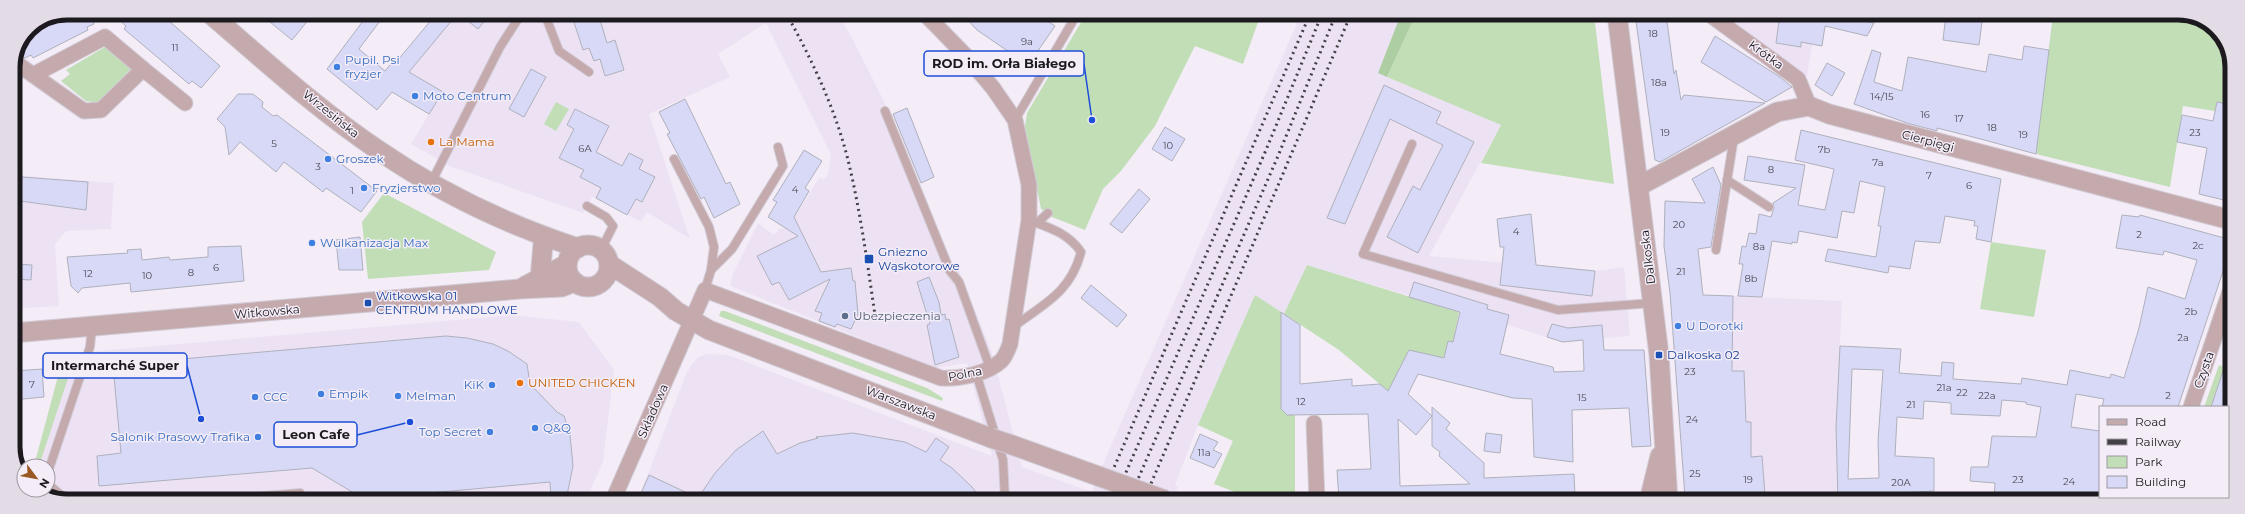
<svg xmlns="http://www.w3.org/2000/svg" width="2245" height="514" font-family="Montserrat,sans-serif">
  <rect width="100%" height="100%" fill="#f4edf8"/>
  <g fill="#ede2f4">
    <path d="M457,13h380l13,21 39,77 62,153 6,1 35,88 30,114 70,25 13,-33 196,-445h100l-23,59 123,52 -72,131 166,15 29,-4 6,69 -67,6 -256,-77 -23,49 -29,-19 -57,130 -23,60 3,2 -5,13h-535l48,-126 6,-10 6,-7 9,-3 21,1 264,101 -25,-93 -32,5 -205,-82 2,-10 26,-53 16,12 6,-7 7,1 32,-51 6,1 3,-6 3,-18 -65,-132 -48,31 12,23 -81,37 41,125 -43,-27 -6,10 -49,-25 -9,16 -131,-46 -41,-23 18,-30 -37,-22z"/>
    <path d="M1721,14h96l-10,62 -46,-33z"/>
    <path d="M13,175l101,8 -3,46 -45,2 -11,13 4,62 -46,3z"/>
    <path d="M1733,296l109,5 -4,84v116h-72l-1,-5 -33,3z"/>
    <path d="M512,315l67,7 35,48 -11,92 -17,38h-529l-18,-10h9v-24h-14l30,-112z"/>
  </g>
  <g fill="#c1deb7">
    <path d="M1086,14h175l-18,50 -48,-18 -40,80 -34,45 -18,18 -18,41 -33,-13 -11,-8 -16,-82 2,-14z"/>
    <path d="M1416,14h178l20,170 -133,-21 20,-38 -114,-48z"/>
    <path d="M2053,14h135l31,18 13,32v43l-15,-5 -2,9 -32,-5 -13,81 -134,-33z"/>
    <path d="M105,47l27,21 -34,35 -12,-2 -25,-20 9,-7 -4,-4z"/>
    <path d="M556,102l13,7 -13,22 -12,-7z"/>
    <path d="M384,193l112,59 -7,18 -121,9 -6,-57z"/>
    <path d="M1991,242l55,8 -12,67 -54,-8z"/>
    <path d="M1307,265l152,47 -6,30 -5,-1 -4,17 -35,-8 -21,41 -49,-41 -55,-36z"/>
    <path d="M1255,295l26,17v97l6,6h8v86h-37l-44,-17 19,-43 -35,-16z"/>
    <path d="M721,311h4l202,77 16,10 -1,3 -223,-85z"/>
    <path d="M64,354h6l1,15 -32,97h-5z"/>
    <path d="M2219,365l5,2 -13,40h-7z"/>
  </g>
  <path fill="#accea2" d="M1401,14h15l-29,63 -9,-4z"/>
  <g fill="#d7d9f7" stroke="#afb0bc" fill-rule="evenodd">
    <path d="M67,13h22l5,11 -7,3 1,3 -55,28 -2,-3 -6,3 -6,-6 10,-23z"/>
    <path d="M111,13h49l60,53 -19,22 -9,-7 -3,3 -65,-55 2,-3z"/>
    <path d="M259,13h55l-22,27z"/>
    <path d="M369,13h17l-27,36 26,22 10,-12 2,2 40,-48h54l-13,16 -20,-16 -49,59 34,20 -14,22 -37,-22 -15,18 -50,-41z"/>
    <path d="M571,13h27l9,30 8,-3 9,30 -19,6 -5,-17 -6,2 -5,-13 -6,2z"/>
    <path d="M961,13l76,1 18,12 -33,48 -10,-20 -35,-24z"/>
    <path d="M1635,14h31l8,60 2,-4 5,30 3,-5 81,8 -105,59 -5,-2z"/>
    <path d="M1780,14h52l42,9 -7,13 -42,-10 -3,20 -21,-4v5l-25,-4z"/>
    <path d="M1946,14h37l-4,31 -36,-5z"/>
    <path d="M1715,36l65,41 12,10 -26,15 -65,-40z"/>
    <path d="M2024,46l25,4 -13,104 -63,-17 -36,-9v3l-30,-8 -53,-19 18,-54 9,3 -7,29 28,9 6,-34 78,15 3,-18 33,6z"/>
    <path d="M1827,63l18,10 -13,23 -17,-11z"/>
    <path d="M531,69l15,8 -22,40 -15,-8z"/>
    <path d="M1384,85l57,27 -5,11 38,19 -56,111 -31,-16 26,-51 7,4 23,-45 -53,-26 -45,105 -18,-6z"/>
    <path d="M238,94h15l10,8 -1,5 11,9 4,-1 100,76 -16,21 -35,-24 -3,4 -39,-30 -8,10 -36,-30 -11,13 -4,-28 -8,-8z"/>
    <path d="M685,99l41,85 4,-2 10,22 -26,14 -10,-21 -3,2 -23,-44 -11,-21 3,-1 -11,-21z"/>
    <path d="M2217,102l15,3v97l-33,-8 8,-46 -30,-6 5,-27 31,6z"/>
    <path d="M907,108l27,69 -13,6 -28,-69z"/>
    <path d="M575,109l34,17 -13,26 26,14 7,-13 14,7 -4,9 16,8 -13,25 -6,-3 -9,16 -31,-17 5,-10 -21,-11 4,-7 -25,-12 15,-29 -7,-4z"/>
    <path d="M1165,127l20,12 -13,22 -20,-12z"/>
    <path d="M1801,130l200,49 -10,63 -15,-3 2,-13h-4l1,-5 -30,-5 -5,27 -25,-2 -5,28 -21,-3 -1,7 -63,-12 3,-12 48,8 5,-31h-3l7,-39 -25,-6 -6,32 -12,-2 -5,27 -38,-7 -2,12 -5,-1v2l-20,-3 -10,56 -24,-1 5,-32h-4l3,-18 4,1 3,-14 7,1 3,-20 12,3 3,-9 -1,-5 23,-15 -52,-8 4,-24 57,9 -7,40 27,5 9,-41 -39,-9z"/>
    <path d="M804,150l18,11 -17,27 4,3 -15,26 27,55 30,-4 2,13h2l3,33 -7,15 -14,-5 -2,3 -16,-6 3,-8 -7,-2 15,-32 -41,21 -10,-18 -7,3 -15,-29 41,-20 -30,-19 9,-15 -4,-2z"/>
    <path d="M1713,167l8,18 -10,62 -13,2 5,46 30,1 -1,75h12l2,51h5v35l11,-1 3,39 -76,6 -4,-4 -15,-204 -6,-47 1,-45 40,2 -13,-24z"/>
    <path d="M22,177l66,5 -2,28 -66,-9z"/>
    <path d="M1139,189l11,10 -28,34 -12,-9z"/>
    <path d="M1531,214l5,51 59,6 -3,25 -92,-11 4,-38h-4l-3,-28z"/>
    <path d="M2122,215l17,2 1,-2 88,24 -4,13 5,1 -51,154h-76l2,-8 -28,-5 -5,33 29,4v70l-106,-2 1,-16 -25,-2 1,-14h17l4,-31 44,1 5,-30 -15,-3v-2l-24,-2 -2,16 -49,-2v-11l-27,-2 -1,18 -26,-2 -2,39 39,2v33l-40,2 -1,6 -55,2 -2,-74 4,-81 61,3 -2,24 42,3 1,-14 12,1 -1,16 68,5 1,-6 45,7 3,-15 40,8 1,-4 13,4 15,-50 9,-41 37,12 12,-39 -33,-9 -1,4 -47,-7zM1852,369l31,1 -5,71 1,37 -31,1z"/>
    <path d="M360,237l3,33h-24l-3,-30z"/>
    <path d="M241,246l3,35 -113,11 -1,-9 -48,5 -4,5 -7,-7 -4,-29 61,-4 -1,-3 14,-1 1,11 27,-3 1,3 38,-3v-10z"/>
    <path d="M13,264l19,1 -1,15 -18,-1z"/>
    <path d="M929,277l10,25 2,13 4,-1 1,6 3,-1 10,38 -24,8 -8,-40 3,-1 -13,-42z"/>
    <path d="M1414,282l74,23 -1,4 22,6 -9,39 53,13 1,5 30,-1 -1,-31 -20,2 -16,-5 5,-13 16,4 34,-3 2,25h40l7,96 -19,1 -3,-39 -57,2 1,52 -39,-5 -2,-58 -19,-1 -95,-24 -10,20 24,22 -16,19 -18,-16 2,67 70,-2 -31,-28 1,-4 -8,-6v-39l18,16 -4,6 38,34v15l90,-4 1,22 -18,1 1,4h-219l-2,-31 34,-1 -3,-55 -81,1 -6,-6v-97l19,13v59l52,-5v7l28,-2 8,7 21,-41 35,8 4,-17 5,1 7,-30 -51,-15z"/>
    <path d="M1091,285l36,30 -10,12 -36,-29z"/>
    <path d="M446,336l21,2 26,6 15,7 19,13 3,20 27,28 7,4 6,19 3,31 -7,34h-15l-1,-18 -186,17 -52,-31 -213,18 -2,-30 24,-3 -8,-88z"/>
    <path d="M2229,353h2v54h-20z"/>
    <path d="M42,369l2,28 -31,3 2,-29z"/>
    <path d="M763,431l14,23 23,-11 18,-5 -2,-1 37,-4 52,9 21,10 10,-14 13,9 -9,13 12,8 20,19 10,13h-344l11,-25 49,23 17,-25 21,-23z"/>
    <path d="M1486,433l16,2 -2,18 -16,-2z"/>
    <path d="M1200,434l18,8 -5,8 9,4 -8,14 -24,-10z"/>
  </g>
  <g fill="none" stroke-linecap="round" stroke-linejoin="round">
    <defs>
      <g id="service">
        <path d="M542,13l5,7 12,31 30,21"/>
        <path d="M885,111l65,160 9,11 31,86"/>
        <path d="M1015,120l62,-106"/>
        <path d="M1412,144l-49,110 195,56 95,-7"/>
        <path d="M674,159l35,68 5,20 -3,23"/>
        <path d="M1727,180l42,27"/>
        <path d="M431,183l69,-136 18,-28 10,-6"/>
        <path d="M587,206l19,11 7,9 -12,24"/>
        <path d="M1037,223l11,-10"/>
        <path d="M1716,250l18,-113"/>
        <path d="M705,290l6,-20 21,-21 51,-83 -5,-19"/>
        <path d="M1013,327c31,-23 58,-35 68,-75 -13,-19 -31,-24 -52,-32"/>
        <path d="M976,373l27,87 2,40"/>
        <path d="M48,472l42,-125 2,-21"/>
        <path d="M48,484l19,16"/>
        <path d="M42,491v-1"/>
        <path d="M220,500l80,-7 1,7"/>
      </g>
      <g id="minor">
        <path d="M1709,14l89,65 11,27"/>
        <path d="M16,60l3,5 65,46 17,-1 42,-41 -38,-32 -72,38"/>
        <path d="M143,69l42,34"/>
        <path d="M2191,407l40,-119"/>
        <path d="M1314,423l3,78"/>
        <path d="M613,500l92,-210 236,88c19,1 46,-4 60,-17 5,-5 7,-12 9,-17l19,-124v-35l-14,-65 -22,-32 -28,-33 -41,-42"/>
        <path d="M2160,501l1,-4"/>
      </g>
      <g id="tertiary">
        <path d="M209,13c55,47 109,97 169,137 61,42 130,75 200,98"/>
        <path d="M1617,14l42,341 9,146"/>
        <path d="M1639,186l138,-74 32,-6 20,8 402,106"/>
        <circle cx="588" cy="266" r="21"/>
        <path d="M609,264l51,33 16,14 33,19 282,108"/>
        <path d="M540,279l3,-35"/>
        <path d="M525,286l42,-22"/>
        <path d="M13,333l507,-44 42,-2 13,-5"/>
        <path d="M1012,445l86,31"/>
        <path d="M1649,501l11,-45"/>
      </g>
    </defs>
    <use href="#service" stroke="#d1cbd5" stroke-width="10"/>
    <use href="#minor" stroke="#d1cbd5" stroke-width="17"/>
    <use href="#tertiary" stroke="#d1cbd5" stroke-width="21"/>
    <use href="#service" stroke="#c5aaad" stroke-width="8"/>
    <use href="#minor" stroke="#c5aaad" stroke-width="15"/>
    <use href="#tertiary" stroke="#c5aaad" stroke-width="19"/>
    <g stroke="#444146" stroke-width="3" stroke-dasharray="2 4" stroke-linecap="butt">
      <path d="M786,13c25,45 48,93 61,143 13,52 20,105 28,159"/>
      <path d="M1100,500l210,-486"/>
      <path d="M1114,500l152,-350 56,-136"/>
      <path d="M1129,500l149,-344 58,-142"/>
      <path d="M1144,500l207,-486"/>
    </g>
    <defs>
      <g id="tertiary-bridge">
        <path d="M991,438l21,7"/>
        <path d="M1098,476l67,24"/>
      </g>
    </defs>
    <use href="#tertiary-bridge" stroke="#d1cbd5" stroke-width="21" stroke-linecap="butt"/>
    <use href="#tertiary-bridge" stroke="#c5aaad" stroke-width="19"/>
  </g>
  <g fill="#3f7fe0" stroke="#f4edf8" stroke-width="1.5">
    <circle cx="337" cy="67" r="4"/>
    <circle cx="415" cy="96" r="4"/>
    <circle cx="328" cy="159" r="4"/>
    <circle cx="364" cy="188" r="4"/>
    <circle cx="312" cy="243" r="4"/>
    <circle cx="1678" cy="326" r="4"/>
    <circle cx="492" cy="385" r="4"/>
    <circle cx="321" cy="394" r="4"/>
    <circle cx="398" cy="396" r="4"/>
    <circle cx="255" cy="397" r="4"/>
    <circle cx="535" cy="428" r="4"/>
    <circle cx="490" cy="432" r="4"/>
    <circle cx="258" cy="437" r="4"/>
  </g>
  <g fill="#e8710a" stroke="#f4edf8" stroke-width="1.5">
    <circle cx="431" cy="142" r="4"/>
    <circle cx="520" cy="383" r="4"/>
  </g>
  <g fill="#1a4fb4" stroke="#f4edf8" stroke-width="1.5">
    <rect x="864" y="254" width="10" height="10" rx="2"/>
    <rect x="364" y="299" width="8" height="8" rx="2"/>
    <rect x="1655" y="351" width="8" height="8" rx="2"/>
  </g>
  <circle fill="#5c6f8a" stroke="#f4edf8" stroke-width="1.5" cx="845" cy="316" r="4"/>
  <g text-anchor="middle" stroke-width="3" stroke-linejoin="round" paint-order="stroke">
    <g font-size="10" fill="#4b4a54">
      <text x="1653" y="37">18</text>
      <text x="1027" y="45">9a</text>
      <text x="175" y="51">11</text>
      <text x="1659" y="86">18a</text>
      <text x="1882" y="100">14/15</text>
      <text x="1925" y="118">16</text>
      <text x="1959" y="122">17</text>
      <text x="1992" y="131">18</text>
      <text x="1665" y="136">19</text>
      <text x="2195" y="136">23</text>
      <text x="2023" y="138">19</text>
      <text x="274" y="147">5</text>
      <text x="1168" y="149">10</text>
      <text x="585" y="152">6A</text>
      <text x="1824" y="153">7b</text>
      <text x="1878" y="166">7a</text>
      <text x="318" y="170">3</text>
      <text x="1771" y="173">8</text>
      <text x="1929" y="179">7</text>
      <text x="1969" y="189">6</text>
      <text x="795" y="193">4</text>
      <text x="352" y="194">1</text>
      <text x="1679" y="228">20</text>
      <text x="1516" y="235">4</text>
      <text x="2139" y="238">2</text>
      <text x="2198" y="249">2c</text>
      <text x="1759" y="250">8a</text>
      <text x="216" y="271">6</text>
      <text x="1681" y="275">21</text>
      <text x="191" y="276">8</text>
      <text x="88" y="277">12</text>
      <text x="147" y="279">10</text>
      <text x="1751" y="282">8b</text>
      <text x="2191" y="315">2b</text>
      <text x="2183" y="341">2a</text>
      <text x="1690" y="375">23</text>
      <text x="32" y="388">7</text>
      <text x="1944" y="391">21a</text>
      <text x="1962" y="396">22</text>
      <text x="1987" y="399">22a</text>
      <text x="2168" y="399">2</text>
      <text x="1582" y="401">15</text>
      <text x="1301" y="405">12</text>
      <text x="1911" y="408">21</text>
      <text x="1692" y="423">24</text>
      <text x="1204" y="456">11a</text>
      <text x="1695" y="477">25</text>
      <text x="1748" y="483">19</text>
      <text x="2018" y="483">23</text>
      <text x="2069" y="485">24</text>
      <text x="1901" y="486">20A</text>
    </g>
    <g font-size="12" fill="#1c1a1e" stroke="#f4edf8">
      <text transform="translate(1766 55) rotate(36)" y="4">Krótka</text>
      <text transform="translate(331 114) rotate(39)" y="4">Wrzesińska</text>
      <text transform="translate(1928 141) rotate(15)" y="4">Cierpięgi</text>
      <text transform="translate(1648 257) rotate(-97)" y="4">Dalkoska</text>
      <text transform="translate(267 312) rotate(-5)" y="4">Witkowska</text>
      <text transform="translate(2204 370) rotate(-71)" y="4">Czysta</text>
      <text transform="translate(965 374) rotate(-11)" y="4">Polna</text>
      <text transform="translate(901 403) rotate(21)" y="4">Warszawska</text>
      <text transform="translate(653 411) rotate(-66)" y="4">Składowa</text>
    </g>
    <g font-size="12" fill="#366cbe" stroke="#f4edf8" text-anchor="start">
      <text x="345" y="64">Pupil. Psi<tspan x="345" dy="14">fryzjer</tspan></text>
      <text x="423" y="100">Moto Centrum</text>
      <text x="336" y="163">Groszek</text>
      <text x="372" y="192">Fryzjerstwo</text>
      <text x="320" y="247">Wulkanizacja Max</text>
      <text x="1686" y="330">U Dorotki</text>
      <text x="484" y="389" text-anchor="end">KiK</text>
      <text x="329" y="398">Empik</text>
      <text x="406" y="400">Melman</text>
      <text x="263" y="401">CCC</text>
      <text x="543" y="432">Q&amp;Q</text>
      <text x="482" y="436" text-anchor="end">Top Secret</text>
      <text x="250" y="441" text-anchor="end">Salonik Prasowy Trafika</text>
    </g>
    <g font-size="12" fill="#c56008" stroke="#f4edf8" text-anchor="start">
      <text x="439" y="146">La Mama</text>
      <text x="528" y="387">UNITED CHICKEN</text>
    </g>
    <g font-size="12" fill="#164399" stroke="#f4edf8" text-anchor="start">
      <text x="878" y="256">Gniezno<tspan x="878" dy="14">Wąskotorowe</tspan></text>
      <text x="376" y="300">Witkowska 01<tspan x="376" dy="14">CENTRUM HANDLOWE</tspan></text>
      <text x="1667" y="359">Dalkoska 02</text>
    </g>
    <g font-size="12" fill="#4e5e75" stroke="#f4edf8" text-anchor="start">
      <text x="853" y="320">Ubezpieczenia</text>
    </g>
  </g>
  <path d="M0 0H2245V514H0ZM67 20H2178A47 47 0 0 1 2225 67V447A47 47 0 0 1 2178 494H67A47 47 0 0 1 20 447V67A47 47 0 0 1 67 20Z" fill="#e3dce7" fill-rule="evenodd"/>
  <path fill="none" stroke="#1c1a1e" stroke-width="5" d="M67 20H2178A47 47 0 0 1 2225 67V447A47 47 0 0 1 2178 494H67A47 47 0 0 1 20 447V67A47 47 0 0 1 67 20Z"/>
  <path fill="none" stroke="#1d4ed8" stroke-width="1.5" d="M1092 120L1084 64M201 419L187 366M410 422L357 435"/>
  <g fill="#1d4ed8" stroke="#f4edf8" stroke-width="1.5">
    <circle cx="1092" cy="120" r="4"/>
    <circle cx="201" cy="419" r="4"/>
    <circle cx="410" cy="422" r="4"/>
  </g>
  <g fill="#f4edf8" stroke="#1d4ed8" stroke-width="1.5">
    <rect x="924" y="51" width="160" height="25" rx="4"/>
    <rect x="43" y="353" width="144" height="25" rx="4"/>
    <rect x="274" y="422" width="83" height="25" rx="4"/>
  </g>
  <g font-size="13" text-anchor="middle" font-weight="bold" fill="#1c1a1e">
    <text x="1004" y="68">ROD im. Orła Białego</text>
    <text x="115" y="370">Intermarché Super</text>
    <text x="316" y="439">Leon Cafe</text>
  </g>
  <rect x="2099" y="406" width="130" height="92" fill="#f4edf8" stroke="#9e99a1"/>
  <rect x="2107" y="419" width="20" height="6" fill="#c5aaad" stroke="#9e99a1"/>
  <text x="2135" y="426" font-size="12" fill="#1c1a1e">Road</text>
  <rect x="2107" y="439" width="20" height="6" fill="#444146" stroke="#9e99a1"/>
  <text x="2135" y="446" font-size="12" fill="#1c1a1e">Railway</text>
  <rect x="2107" y="456" width="20" height="12" fill="#c1deb7" stroke="#9e99a1"/>
  <text x="2135" y="466" font-size="12" fill="#1c1a1e">Park</text>
  <rect x="2107" y="476" width="20" height="12" fill="#d7d9f7" stroke="#9e99a1"/>
  <text x="2135" y="486" font-size="12" fill="#1c1a1e">Building</text>
  <g transform="translate(36 478) rotate(122)"><circle r="19" fill="#f4edf8" stroke="#9e99a1"/>
  <path d="M0-3L7 15L0 10L-7 15Z" fill="#995822"/>
  <text y="-6" font-size="11" font-weight="bold" text-anchor="middle" fill="#1c1a1e">N</text>
  </g>
</svg>
